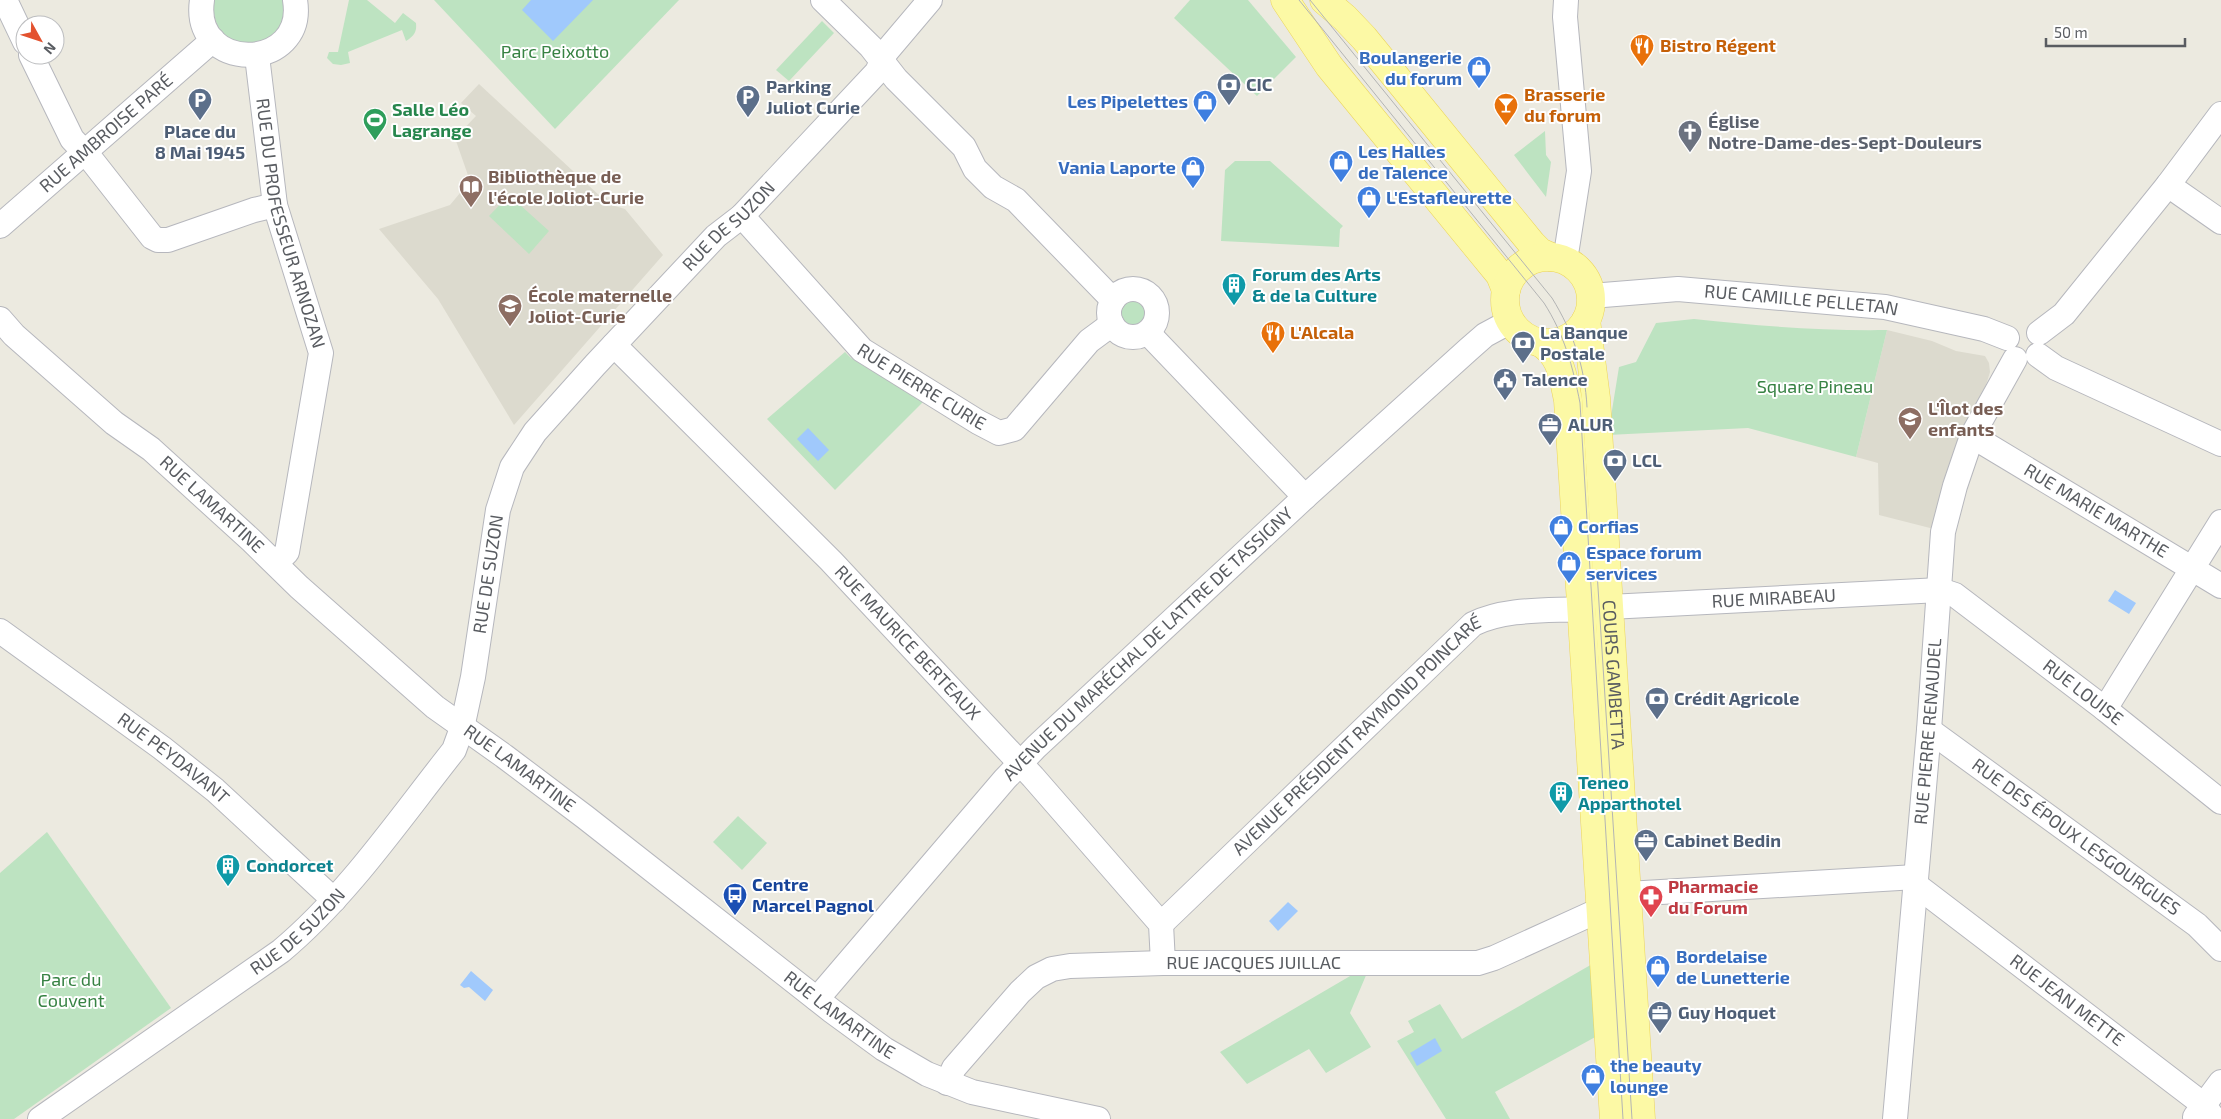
<svg xmlns="http://www.w3.org/2000/svg" width="2221" height="1119" font-family="'Exo 2',sans-serif">
  <rect width="100%" height="100%" fill="#eceae0"/>
  <g fill="#dcdace">
    <path d="M479,84l122,113 2,-2 12,11 10,3 38,46 -149,170 -76,-126 -59,-70 71,-24 20,-24 -15,-43 21,-22 -15,-13z"/>
    <path d="M1887,330l45,11 24,10 29,5 4,7 1,9 -4,13 -21,38 -22,59 -9,47 -55,-14 -1,-52 -22,-6z"/>
  </g>
  <g fill="#bde3c1">
    <path d="M213,0h75v16l-18,25c-9,1 -23,5 -31,3 -21,-6 -26,-25 -26,-44z"/>
    <path d="M349,0h18l28,23 8,-10 13,10c1,9 -2,13 -10,18l-4,-11 -54,22 2,11 -9,2 -8,-1 -6,-6 2,-6h9z"/>
    <path d="M434,0h245l-124,129z"/>
    <path d="M1190,0h58l48,57 -39,39 -83,-78z"/>
    <path d="M822,21l12,12 -45,48 -13,-11z"/>
    <path d="M1545,131l1,24 5,7 -5,35 -32,-42z"/>
    <path d="M1235,161h35l73,65 -3,3 -1,18 -118,-6 4,-71z"/>
    <path d="M509,195l40,36 -20,23 -40,-38z"/>
    <circle cx="1134" cy="312" r="16"/>
    <path d="M1694,319c65,7 128,12 193,11l-31,127 -108,-29 -140,7 11,-68 17,-5 20,-39z"/>
    <path d="M845,352l6,6 72,44 -88,88 -68,-71z"/>
    <path d="M738,816l29,27 -25,27 -29,-28z"/>
    <path d="M47,832l124,176 -157,111h-14v-246z"/>
    <path d="M1594,963l5,72 -104,57 15,27h-64l-49,-78 17,-9 -6,-11 32,-17 22,35z"/>
    <path d="M1357,972l10,1 -17,40 21,34 -45,26 -17,-24 -62,35 -27,-32z"/>
  </g>
  <g fill="#a0c9fc">
    <path d="M531,0h62l-40,41 -31,-31z"/>
    <path d="M808,428l21,22 -11,11 -21,-22z"/>
    <path d="M2115,590l21,13 -7,11 -21,-13z"/>
    <path d="M1288,902l10,9 -20,20 -9,-10z"/>
    <path d="M471,971l22,19 -8,11 -16,-14 -5,1 -4,-3z"/>
    <path d="M1435,1038l7,13 -25,15 -7,-13z"/>
  </g>
  <g fill="none" stroke-linecap="round" stroke-linejoin="round">
    <defs>
      <g id="minor">
        <path d="M5,0l20,42"/>
        <path d="M202,0c-11,74 105,72 93,0"/>
        <path d="M823,0l48,47 25,32 68,68 11,22 18,18 23,13 97,100"/>
        <path d="M31,55l41,84 18,19 62,79 6,3h10l86,-30 21,-5"/>
        <path id="s1" d="M257,56l18,149 46,148 -34,199 -11,11"/>
        <path d="M2168,185l53,37"/>
        <path id="s2" d="M742,216l120,134 116,72 21,11 15,-4 75,-88 23,-17"/>
        <path id="s3" d="M0,226l213,-186"/>
        <path d="M1563,259l4,-11 12,-77 -14,-154 1,-17"/>
        <circle cx="1133" cy="313" r="24"/>
        <path id="s4" d="M1591,296l87,-7 207,18 99,22 23,9"/>
        <path id="s5" d="M0,319l14,16 100,88 37,26 101,92 47,46 136,120 69,49 81,61 247,194 52,38 43,25 45,18 126,27"/>
        <path d="M1148,333l157,164"/>
        <path d="M2039,333l25,-19 104,-129 53,-71"/>
        <path id="s6" d="M614,345l217,216 202,216 128,147 2,39"/>
        <path d="M2038,355l18,13 165,76"/>
        <path id="s7" d="M1972,436l249,150"/>
        <path id="s8" d="M1609,607l331,-17 15,5 150,114 116,93"/>
        <path id="s9" d="M0,631l162,117 53,42 119,110"/>
        <path d="M2105,709l116,-187"/>
        <path id="s10" d="M1929,730l268,195 24,24"/>
        <path id="s11" d="M1916,885l288,220 10,14"/>
        <path id="s12" d="M1161,924l312,-300c33,-16 74,-13 109,-15"/>
        <path id="s13" d="M817,999l188,-220 31,-32 269,-250 164,-148 16,-14 26,-14"/>
        <path id="s14" d="M947,1083l7,-15 66,-76 16,-15 16,-8 18,-3 93,-3h315l16,-5 99,-45 34,-19 289,-17"/>
        <path d="M2195,1117l26,-35"/>
        <path id="s15" d="M40,1119l241,-168c66,-55 119,-133 173,-201l8,-22 11,-51 25,-167 14,-43 23,-35 60,-67 121,-129 26,-20 135,-144 9,-20 44,-52"/>
        <path id="s16" d="M1895,1119l34,-389 14,-198 12,-46 17,-50 43,-77"/>
      </g>
      <g id="major">
        <path d="M1285,0l44,66 171,209 6,15"/>
        <path d="M1324,0l21,18 19,20 168,206 8,8 11,5"/>
        <circle cx="1548" cy="300" r="43"/>
        <path id="s17" d="M1586,320l10,78 45,721"/>
        <path d="M1539,342c22,12 24,35 29,58l46,719"/>
      </g>
    </defs>
    <use href="#minor" stroke="#b6b7bd" stroke-width="26"/>
    <use href="#major" stroke="#ecd559" stroke-width="29"/>
    <use href="#minor" stroke="#fff" stroke-width="24"/>
    <use href="#major" stroke="#fcf9a5" stroke-width="28"/>
    <g stroke="#b3b4b4" stroke-width="1">
      <path d="M1299,0l245,303c20,31 29,64 36,100l43,716"/>
      <path d="M1310,0l242,298c21,34 33,69 35,109"/>
      <path d="M1597,572l35,547"/>
    </g>
  </g>
  <defs>
    <symbol id="restaurant-pin" viewBox="-11 -11 22 30"><path d="M0 17L-7.5 6A9.5 9.5 0 1 1 7.5 6Z" fill="#e8710a" stroke="#fff"/><path d="M-5-6h1v4h1v-4h1v4h1v-4h1v5L-1.5 .5V6h-2V.5L-5-1ZM5-6V6H3V1.5H1.5Q1.5-4 5-6Z" fill="#fff"/></symbol>
    <symbol id="shop-pin" viewBox="-11 -11 22 30"><path d="M0 17L-7.5 6A9.5 9.5 0 1 1 7.5 6Z" fill="#3f7fe0" stroke="#fff"/><path d="M-5-2.5h2.3a2.7 3.5 0 0 1 5.4 0H5L5.5 6h-11ZM-1.5-2.5h3a1.5 2.3 0 0 0-3 0Z" fill="#fff"/></symbol>
    <symbol id="bank-pin" viewBox="-11 -11 22 30"><path d="M0 17L-7.5 6A9.5 9.5 0 1 1 7.5 6Z" fill="#5c6f8a" stroke="#fff"/><path d="M-6-4H6V4H-6ZM0-2.3a2.3 2.3 0 1 0 0 4.6a2.3 2.3 0 1 0 0-4.6Z" fill="#fff"/></symbol>
    <symbol id="parking-pin" viewBox="-11 -11 22 30"><path d="M0 17L-7.5 6A9.5 9.5 0 1 1 7.5 6Z" fill="#5c6f8a" stroke="#fff"/><path d="M-3.5-5.5H1a3.5 3.5 0 0 1 0 7H-1V5.5H-3.5ZM-1-3.4V-.6H.8a1.4 1.4 0 0 0 0-2.8Z" fill="#fff"/></symbol>
    <symbol id="bar-pin" viewBox="-11 -11 22 30"><path d="M0 17L-7.5 6A9.5 9.5 0 1 1 7.5 6Z" fill="#e8710a" stroke="#fff"/><path d="M-6-5H6L.8 .8V4.5H3.5V6h-7V4.5H-.8V.8Z" fill="#fff"/></symbol>
    <symbol id="stadium-pin" viewBox="-11 -11 22 30"><path d="M0 17L-7.5 6A9.5 9.5 0 1 1 7.5 6Z" fill="#2e9e5b" stroke="#fff"/><path d="M0-5a6.5 5 0 1 0 0 10a6.5 5 0 1 0 0-10ZM-3.5-1.8h7v3.6h-7Z" fill="#fff"/></symbol>
    <symbol id="church-pin" viewBox="-11 -11 22 30"><path d="M0 17L-7.5 6A9.5 9.5 0 1 1 7.5 6Z" fill="#6b7280" stroke="#fff"/><path d="M-1.2-6h2.4v3.5h3.3v2.4h-3.3V6h-2.4V-.1h-3.3v-2.4h3.3Z" fill="#fff"/></symbol>
    <symbol id="library-pin" viewBox="-11 -11 22 30"><path d="M0 17L-7.5 6A9.5 9.5 0 1 1 7.5 6Z" fill="#8d6e63" stroke="#fff"/><path d="M-6-4Q-3-5.5-.7-3.5V5Q-3 3-6 4ZM6-4Q3-5.5 .7-3.5V5Q3 3 6 4Z" fill="#fff"/></symbol>
    <symbol id="building-pin" viewBox="-11 -11 22 30"><path d="M0 17L-7.5 6A9.5 9.5 0 1 1 7.5 6Z" fill="#0f9aa8" stroke="#fff"/><path d="M-4-6H4V6H1V3H-1V6H-4ZM-2.5-4.3h1.7v1.8h-1.7ZM.8-4.3h1.7v1.8H.8ZM-2.5-1h1.7V.8h-1.7ZM.8-1h1.7V.8H.8Z" fill="#fff"/></symbol>
    <symbol id="school-pin" viewBox="-11 -11 22 30"><path d="M0 17L-7.5 6A9.5 9.5 0 1 1 7.5 6Z" fill="#8d6e63" stroke="#fff"/><path d="M0-5L7-2L0 1L-7-2ZM-4 1L0 2.5L4 1V4Q0 6-4 4Z" fill="#fff"/></symbol>
    <symbol id="civic-pin" viewBox="-11 -11 22 30"><path d="M0 17L-7.5 6A9.5 9.5 0 1 1 7.5 6Z" fill="#5c6f8a" stroke="#fff"/><path d="M-.6-6.5H3V-4.5H.6V-3L4-1V1h2V6H-6V1h2V-1L-.6-3ZM-1.2 2.5V6h2.4V2.5Z" fill="#fff"/></symbol>
    <symbol id="office-pin" viewBox="-11 -11 22 30"><path d="M0 17L-7.5 6A9.5 9.5 0 1 1 7.5 6Z" fill="#5c6f8a" stroke="#fff"/><path d="M-6-3h4V-5.5h4V-3h4V5H-6ZM-1-4.5V-3h2v-1.5ZM-6 0V1H6V0Z" fill="#fff"/></symbol>
    <symbol id="bus-pin" viewBox="-11 -11 22 30"><path d="M0 17L-7.5 6A9.5 9.5 0 1 1 7.5 6Z" fill="#1a4fb4" stroke="#fff"/><path d="M-5-6H5V4H4V6H2V4H-2V6H-4V4H-5ZM-3.5-4V0h7V-4ZM-3.5 1.2v1.5H-2V1.2ZM2 1.2v1.5H3.5V1.2Z" fill="#fff"/></symbol>
    <symbol id="pharmacy-pin" viewBox="-11 -11 22 30"><path d="M0 17L-7.5 6A9.5 9.5 0 1 1 7.5 6Z" fill="#e0444e" stroke="#fff"/><path d="M-2-6h4v4h4v4h-4v4h-4v-4h-4v-4h4Z" fill="#fff"/></symbol>
  </defs>
  <g fill-rule="evenodd">
    <use href="#restaurant-pin" x="1628" y="32" width="28" height="38"/>
    <use href="#shop-pin" x="1465" y="54" width="28" height="38"/>
    <use href="#bank-pin" x="1215" y="71" width="28" height="38"/>
    <use href="#parking-pin" x="734" y="83" width="28" height="38"/>
    <use href="#parking-pin" x="186" y="86" width="28" height="38"/>
    <use href="#shop-pin" x="1191" y="88" width="28" height="38"/>
    <use href="#bar-pin" x="1492" y="91" width="28" height="38"/>
    <use href="#stadium-pin" x="361" y="106" width="28" height="38"/>
    <use href="#church-pin" x="1676" y="118" width="28" height="38"/>
    <use href="#shop-pin" x="1327" y="148" width="28" height="38"/>
    <use href="#shop-pin" x="1179" y="154" width="28" height="38"/>
    <use href="#library-pin" x="457" y="173" width="28" height="38"/>
    <use href="#shop-pin" x="1355" y="184" width="28" height="38"/>
    <use href="#building-pin" x="1220" y="271" width="28" height="38"/>
    <use href="#school-pin" x="496" y="292" width="28" height="38"/>
    <use href="#restaurant-pin" x="1259" y="319" width="28" height="38"/>
    <use href="#bank-pin" x="1509" y="329" width="28" height="38"/>
    <use href="#civic-pin" x="1491" y="366" width="28" height="38"/>
    <use href="#school-pin" x="1896" y="405" width="28" height="38"/>
    <use href="#office-pin" x="1536" y="411" width="28" height="38"/>
    <use href="#bank-pin" x="1601" y="447" width="28" height="38"/>
    <use href="#shop-pin" x="1547" y="513" width="28" height="38"/>
    <use href="#shop-pin" x="1555" y="549" width="28" height="38"/>
    <use href="#bank-pin" x="1643" y="685" width="28" height="38"/>
    <use href="#building-pin" x="1547" y="779" width="28" height="38"/>
    <use href="#office-pin" x="1632" y="827" width="28" height="38"/>
    <use href="#building-pin" x="214" y="852" width="28" height="38"/>
    <use href="#bus-pin" x="721" y="881" width="28" height="38"/>
    <use href="#pharmacy-pin" x="1637" y="883" width="28" height="38"/>
    <use href="#shop-pin" x="1644" y="953" width="28" height="38"/>
    <use href="#office-pin" x="1646" y="999" width="28" height="38"/>
    <use href="#shop-pin" x="1579" y="1062" width="28" height="38"/>
  </g>
  <g text-anchor="middle" stroke-width="4" stroke-linejoin="round" paint-order="stroke">
    <g font-size="18" font-weight="bold" fill="#c56008" stroke="#fff" text-anchor="start">
      <text x="1660" y="52">Bistro Régent</text>
      <text x="1524" y="101">Brasserie<tspan x="1524" dy="21">du forum</tspan></text>
      <text x="1290" y="339">L'Alcala</text>
    </g>
    <g font-size="18" fill="#378243" stroke="#fff">
      <text x="555" y="58">Parc Peixotto</text>
      <text x="1815" y="393">Square Pineau</text>
      <text x="71" y="986">Parc du<tspan x="71" dy="21">Couvent</tspan></text>
    </g>
    <g font-size="18" font-weight="bold" fill="#366cbe" stroke="#fff" text-anchor="start">
      <text x="1462" y="64" text-anchor="end">Boulangerie<tspan x="1462" dy="21">du forum</tspan></text>
      <text x="1188" y="108" text-anchor="end">Les Pipelettes</text>
      <text x="1358" y="158">Les Halles<tspan x="1358" dy="21">de Talence</tspan></text>
      <text x="1176" y="174" text-anchor="end">Vania Laporte</text>
      <text x="1386" y="204">L'Estafleurette</text>
      <text x="1578" y="533">Corfias</text>
      <text x="1586" y="559">Espace forum<tspan x="1586" dy="21">services</tspan></text>
      <text x="1676" y="963">Bordelaise<tspan x="1676" dy="21">de Lunetterie</tspan></text>
      <text x="1610" y="1072">the beauty<tspan x="1610" dy="21">lounge</tspan></text>
    </g>
    <g font-size="18" font-weight="bold" fill="#4e5e75" stroke="#fff" text-anchor="start">
      <text x="1246" y="91">CIC</text>
      <text x="766" y="93">Parking<tspan x="766" dy="21">Juliot Curie</tspan></text>
      <text x="200" y="138" text-anchor="middle">Place du<tspan x="200" dy="21">8 Mai 1945</tspan></text>
      <text x="1540" y="339">La Banque<tspan x="1540" dy="21">Postale</tspan></text>
      <text x="1522" y="386">Talence</text>
      <text x="1568" y="431">ALUR</text>
      <text x="1632" y="467">LCL</text>
      <text x="1674" y="705">Crédit Agricole</text>
      <text x="1664" y="847">Cabinet Bedin</text>
      <text x="1678" y="1019">Guy Hoquet</text>
    </g>
    <g font-size="18" font-weight="bold" fill="#27864d" stroke="#fff" text-anchor="start">
      <text x="392" y="116">Salle Léo<tspan x="392" dy="21">Lagrange</tspan></text>
    </g>
    <g font-size="18" font-weight="bold" fill="#5b616d" stroke="#fff" text-anchor="start">
      <text x="1708" y="128">Église<tspan x="1708" dy="21">Notre-Dame-des-Sept-Douleurs</tspan></text>
    </g>
    <g font-size="18" fill="#595c61" stroke="#fff">
      <text dy="6" stroke="none"><textPath href="#s3" startOffset="141">RUE AMBROISE PARÉ</textPath></text>
      <text dy="6" stroke="none"><textPath href="#s1" startOffset="171">RUE DU PROFESSEUR ARNOZAN</textPath></text>
      <text dy="6" stroke="none"><textPath href="#s15" startOffset="1174">RUE DE SUZON</textPath></text>
      <text dy="6" stroke="none"><textPath href="#s4" startOffset="211">RUE CAMILLE PELLETAN</textPath></text>
      <text dy="6" stroke="none"><textPath href="#s2" startOffset="250">RUE PIERRE CURIE</textPath></text>
      <text dy="6" stroke="none"><textPath href="#s5" startOffset="282">RUE LAMARTINE</textPath></text>
      <text dy="6" stroke="none"><textPath href="#s7" startOffset="145">RUE MARIE MARTHE</textPath></text>
      <text dy="6" stroke="none"><textPath href="#s15" startOffset="739">RUE DE SUZON</textPath></text>
      <text dy="6" stroke="none"><textPath href="#s8" startOffset="165">RUE MIRABEAU</textPath></text>
      <text dy="6" stroke="none"><textPath href="#s6" startOffset="418">RUE MAURICE BERTEAUX</textPath></text>
      <text dy="6" stroke="none"><textPath href="#s13" startOffset="486">AVENUE DU MARÉCHAL DE LATTRE DE TASSIGNY</textPath></text>
      <text dy="6" stroke="none"><textPath href="#s17" startOffset="356">COURS GAMBETTA</textPath></text>
      <text dy="6" stroke="none"><textPath href="#s8" startOffset="508">RUE LOUISE</textPath></text>
      <text dy="6" stroke="none"><textPath href="#s16" startOffset="389">RUE PIERRE RENAUDEL</textPath></text>
      <text dy="6" stroke="none"><textPath href="#s12" startOffset="272">AVENUE PRÉSIDENT RAYMOND POINCARÉ</textPath></text>
      <text dy="6" stroke="none"><textPath href="#s9" startOffset="215">RUE PEYDAVANT</textPath></text>
      <text dy="6" stroke="none"><textPath href="#s5" startOffset="688">RUE LAMARTINE</textPath></text>
      <text dy="6" stroke="none"><textPath href="#s10" startOffset="182">RUE DES ÉPOUX LESGOURGUES</textPath></text>
      <text dy="6" stroke="none"><textPath href="#s15" startOffset="319">RUE DE SUZON</textPath></text>
      <text dy="6" stroke="none"><textPath href="#s14" startOffset="359">RUE JACQUES JUILLAC</textPath></text>
      <text dy="6" stroke="none"><textPath href="#s11" startOffset="190">RUE JEAN METTE</textPath></text>
      <text dy="6" stroke="none"><textPath href="#s5" startOffset="1092">RUE LAMARTINE</textPath></text>
    </g>
    <g font-size="18" font-weight="bold" fill="#785e54" stroke="#fff" text-anchor="start">
      <text x="488" y="183">Bibliothèque de<tspan x="488" dy="21">l'école Joliot-Curie</tspan></text>
      <text x="528" y="302">École maternelle<tspan x="528" dy="21">Joliot-Curie</tspan></text>
      <text x="1928" y="415">L'Îlot des<tspan x="1928" dy="21">enfants</tspan></text>
    </g>
    <g font-size="18" font-weight="bold" fill="#0d838f" stroke="#fff" text-anchor="start">
      <text x="1252" y="281">Forum des Arts<tspan x="1252" dy="21">&amp; de la Culture</tspan></text>
      <text x="1578" y="789">Teneo<tspan x="1578" dy="21">Apparthotel</tspan></text>
      <text x="246" y="872">Condorcet</text>
    </g>
    <g font-size="18" font-weight="bold" fill="#164399" stroke="#fff" text-anchor="start">
      <text x="752" y="891">Centre<tspan x="752" dy="21">Marcel Pagnol</tspan></text>
    </g>
    <g font-size="18" font-weight="bold" fill="#be3a42" stroke="#fff" text-anchor="start">
      <text x="1668" y="893">Pharmacie<tspan x="1668" dy="21">du Forum</tspan></text>
    </g>
  </g>
  <g transform="translate(40 40) rotate(130)"><circle r="24" fill="#ffffff" stroke="#bdbec0"/>
  <path d="M0-4L9 19L0 12L-9 19Z" fill="#e3522f"/>
  <text y="-8" font-size="14" font-weight="bold" text-anchor="middle" fill="#595c61">N</text>
  </g>
  <path d="M2046 38v8h139v-8" fill="none" stroke="#595c61" stroke-width="2.5"/>
  <text x="2054" y="38" font-size="15" fill="#595c61" stroke="#ffffff" stroke-width="4" paint-order="stroke">50 m</text>
</svg>
